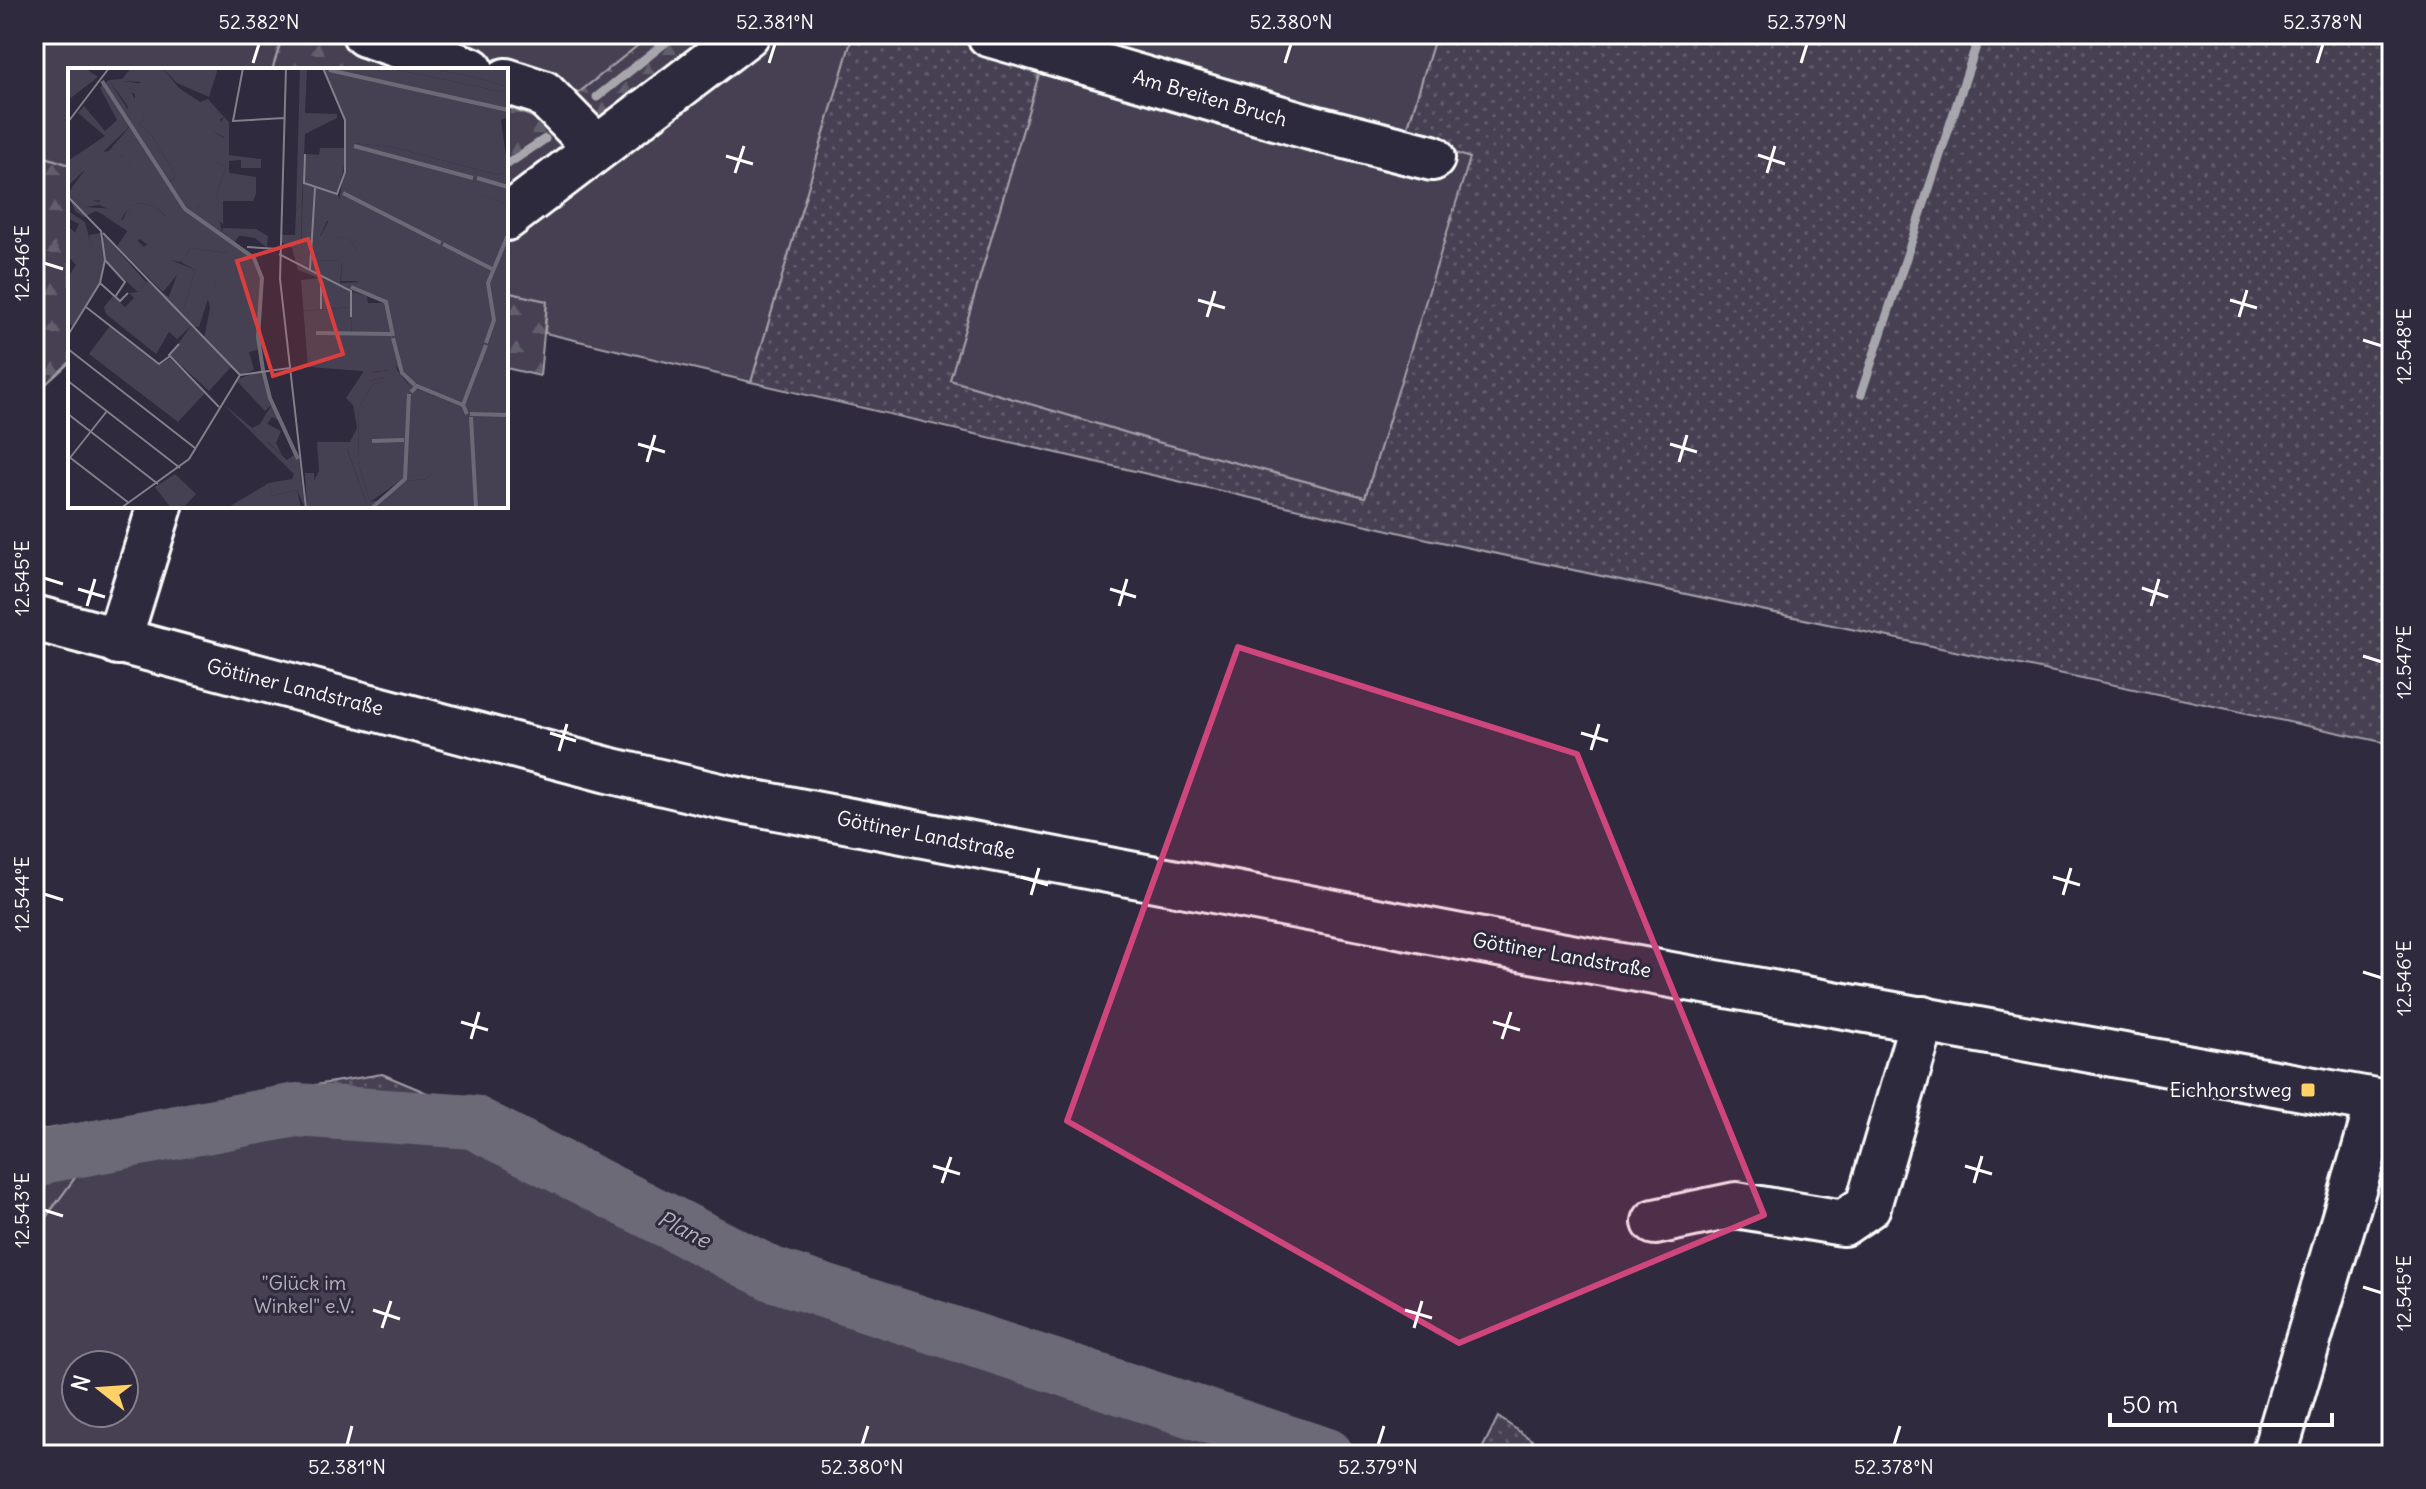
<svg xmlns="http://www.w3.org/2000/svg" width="2426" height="1489" font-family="Delius,sans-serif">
  <defs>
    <pattern id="grass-dots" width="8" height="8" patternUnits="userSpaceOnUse" patternTransform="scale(2)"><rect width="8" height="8" fill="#464152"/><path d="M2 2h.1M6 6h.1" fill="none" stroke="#625e6c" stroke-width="1.8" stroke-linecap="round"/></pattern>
    <pattern id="forest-firs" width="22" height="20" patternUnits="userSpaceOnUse" patternTransform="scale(2)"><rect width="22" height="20" fill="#464152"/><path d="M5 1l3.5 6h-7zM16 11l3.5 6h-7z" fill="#625e6c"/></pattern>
  </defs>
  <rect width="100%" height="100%" fill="#2f2a3d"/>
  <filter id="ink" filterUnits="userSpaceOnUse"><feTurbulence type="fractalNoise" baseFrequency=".0125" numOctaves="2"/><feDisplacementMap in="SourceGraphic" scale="16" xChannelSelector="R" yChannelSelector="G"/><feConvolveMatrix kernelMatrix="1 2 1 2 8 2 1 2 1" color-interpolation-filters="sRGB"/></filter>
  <g filter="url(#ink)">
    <g fill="url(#grass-dots)" stroke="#a2a0a8" stroke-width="2">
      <path d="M853,34h143l47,27 -93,319 208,62 207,55 104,-339 -64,-21 31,-103h956v710l-960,-204 -681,-158z"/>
      <path d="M382,1074l148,62 161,83 112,46 303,111 266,79h-110l-163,-51 -380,-132 -195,-109 -53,-18 -170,-13 -221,39 -46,-11v-29z"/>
      <path d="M1498,1417l56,38h-75z"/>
    </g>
    <g fill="url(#forest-firs)" stroke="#a2a0a8" stroke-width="2">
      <path d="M283,34h119l17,36h-147z"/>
      <path d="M652,34h82l-228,175v-103l37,15z"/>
      <path d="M34,153l36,12v197l-36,33z"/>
      <path d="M506,292l41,9 -7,75 -34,-8z"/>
      <path d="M34,1160l46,11 -46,63z"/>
    </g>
    <g fill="#464152" stroke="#a2a0a8" stroke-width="2" fill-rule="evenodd">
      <path d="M34,34h249l-11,36h-202v95l-36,-12z"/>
      <path d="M429,34h223l-109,87 -37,-15v-36h-87z"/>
      <path d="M764,34h89l-102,348 -206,-49 2,-32 -41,-9v-62z"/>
      <path d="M996,34h440l-31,102 65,22 -105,339 -207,-55 -208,-62 93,-319z"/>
      <path d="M301,1132l170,13 52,18 196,109 380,132 163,51h-1228v-221l46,-63zM124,1365v48h-48v-48z"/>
    </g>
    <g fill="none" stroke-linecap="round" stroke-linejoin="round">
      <g stroke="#a7a6ad" stroke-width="9">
        <path d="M597,97l79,-63"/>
        <path d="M506,165l39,-26"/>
        <path d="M1861,394l119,-360"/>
      </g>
      <path stroke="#6d6a77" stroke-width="54" d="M34,1163l8,-6 254,-47 177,12 299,152 555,181"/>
      <defs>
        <g id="minor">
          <path d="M365,34l106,36"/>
          <path d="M989,34l321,93 122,31"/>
          <path d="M506,81l37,12 53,54"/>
          <path d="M506,218l241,-184"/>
          <path d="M34,618l574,152 116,27 774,147 894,160"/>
          <path d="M118,642l42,-136"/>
          <path d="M1655,1222l81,-17 107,18 25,-17 55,-187"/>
          <path d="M2274,1455l105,-353"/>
        </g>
      </defs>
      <use href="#minor" stroke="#fff" stroke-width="50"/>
      <use href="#minor" stroke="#2f2a3d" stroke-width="44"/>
    </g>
  </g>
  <path fill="#ce467c" fill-opacity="0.2" stroke="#ce467c" stroke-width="6" stroke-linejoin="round" d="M1238,647l339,107 187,461 -305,128 -392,-222z"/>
  <path fill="none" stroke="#fff" stroke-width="3" d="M253,63l6,-19M769,63l6,-19M1285,63l6,-19M1801,63l6,-19M2317,63l6,-19M1758,155l27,9M726,156l27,8M735,173l9,-27M1767,173l8,-27M44,263l19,6M1198,300l27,8M2230,300l27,8M1207,317l8,-26M2239,317l8,-27M2363,340l19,6M638,444l27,8M1670,444l27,8M647,462l8,-27M1679,462l8,-27M44,578l19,6M2142,588l26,9M78,589l27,8M1110,589l26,8M87,606l8,-27M1119,606l8,-27M2151,606l8,-27M2363,656l19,6M550,733l26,8M1581,733l27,8M1591,750l8,-26M559,751l8,-27M1021,877l27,8M2053,877l27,8M44,894l19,6M1031,895l8,-27M2063,895l8,-27M2363,972l19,6M461,1022l27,8M1493,1022l27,8M471,1039l8,-27M1502,1039l9,-27M933,1166l27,8M1965,1166l27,8M942,1183l9,-26M1974,1183l8,-27M44,1210l19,6M2363,1287l19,6M373,1310l27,9M1405,1310l27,8M382,1328l9,-27M1414,1328l8,-27M347,1445l5,-19M862,1445l6,-19M1378,1445l6,-19M1894,1445l6,-19"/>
  <rect fill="#ffd166" stroke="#2f2a3d" stroke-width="3" x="2300" y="1082" width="16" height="16" rx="4"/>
  <g text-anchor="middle" stroke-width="6" stroke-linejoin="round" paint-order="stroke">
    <g font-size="20" fill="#fff" stroke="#2f2a3d">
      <text transform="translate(1210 98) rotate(16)" y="7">Am Breiten Bruch</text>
      <text transform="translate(295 687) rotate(14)" y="7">Göttiner Landstraße</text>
      <text transform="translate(926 835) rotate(11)" y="7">Göttiner Landstraße</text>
      <text transform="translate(1562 955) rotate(10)" y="7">Göttiner Landstraße</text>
    </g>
    <g font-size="20" fill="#fff" stroke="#2f2a3d" text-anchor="end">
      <text x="2292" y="1097">Eichhorstweg</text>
    </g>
    <g font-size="20" fill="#b5b3ba" stroke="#2f2a3d">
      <text x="304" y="1290">"Glück im<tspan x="304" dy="23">Winkel" e.V.</tspan></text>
    </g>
    <g font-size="22" font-style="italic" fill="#b6b4bb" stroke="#2f2a3d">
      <text transform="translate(684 1229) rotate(27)" y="8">Plane</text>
    </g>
  </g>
  <g transform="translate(68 68)">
    <rect width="440" height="440" fill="#2f2a3d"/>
    <path d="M232,0h7l-2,45 32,1v4l-32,16 -3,67 -6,10zM256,0h65l119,25v24l-7,3 7,51 -10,4 -106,-28 -39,-4 136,40 -8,12 27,9v304h-132l29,-27 21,-2 6,-6 -25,3 -37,26 -12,-40 1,-55 14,-23 19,-5 -3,-9 -17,2 12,6 -16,3 -5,-10 -55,-4 -7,-87 19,-2 32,12h-48v10l1,11 45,-4 2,27 37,1 4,-10 -5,-20 -11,-11 -21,-13h-15l1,-20 -31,-1 10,-9 37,1 -9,-14 -29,-1 19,-36 7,-45h-27l1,-8h25l1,-27zM325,285l16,27 20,11 32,10 7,-5 -6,14 -46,-21 -6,5 2,-5 -15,-19zM360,0h80v19l-34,-10zM41,12l19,30 -4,-29 18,3 -13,5 16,26 -6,10 10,6 22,36 4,11 -5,3 16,26 36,25 1,-4 33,1 12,7 -1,12 -12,-10 -32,-5 -5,10 10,6 -1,4 -36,-5 -10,14 -10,-2 -68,-45 20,5 4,-10 5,7 22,-11 12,10 23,-3 -84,-130zM156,49l5,5v33l32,4v9h-20v-8l-12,1v12l27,4v17l-3,7h-30v24l-9,-11 -17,-7 23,-3 -4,-8 10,-29 -11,-6 9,-24 -10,-5zM56,87l7,13 2,34 -45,-2 -9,-6 16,-20zM37,168l41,46 -8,10 -42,-38v-10zM154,335l30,25 8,-4 12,12 -5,6 29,26 -1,7zM249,374h37l-7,7 21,59h-61l-2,-35h9v8l5,-10zM201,415l3,13 25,-6 4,18h-74z" fill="#464152" fill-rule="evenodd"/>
    <path d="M35,16l28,41 -63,61v-25l37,-25 -27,-23 6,-7 21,25 12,-11 -17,-32zM0,125l17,14 32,2 22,-6 15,3 -1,6 -21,5 -5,-7 -8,13 -23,-12 -12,6 -9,-6zM234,133l-1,51 20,-1 -10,9 29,23 21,-1 32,24 8,59 8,15 52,21 6,-6 -5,16 -46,-22 -7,6 3,-6 -22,-32 -1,-22 -37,-1 13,-1 19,-30 -86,-33 -6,-22 -11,-6 1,-7h13l1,-24zM0,143l17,11 7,27 -3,-14 13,-2 -6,21 -21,-21 4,-9 -10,-5zM154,165l18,1 -5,8 19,18 -9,-3 -30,25 -4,30 -3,-13 -9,28 -8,-1 -14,13 -8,-7 -13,22 -50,-40 -2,-7 9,-11 12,11 9,-9 -5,-5 9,-1 9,-11 37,27 11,-38 -14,-8 10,-14 36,5 -9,-10zM321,302l5,9 -21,5 -14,23 -1,55 12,40 10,-2 26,-24 27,-4 -7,7 -21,2 -3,9 -34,18 -21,-60 10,-20 -4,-23 -7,-7 18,-27 5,10 15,-3 -12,-5zM205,335l10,20 -11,-6 -5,7 14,7 -5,12 6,12 -15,-14 4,-5 -11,-12zM230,384l7,56 -8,-18 -25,6 -3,-13 23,-4 4,-11 -9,-8zM107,406l21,20 -13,14h-12l-16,-21z" fill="#464152"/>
    <path d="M63,0h31l17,20 21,14 8,-3 16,18 -4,2 4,11 -10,2 12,7 -11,22 11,6 -10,29 5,9 -24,2 21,6 4,20 -36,-26 -16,-25 5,-4 -4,-11 -22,-36 -10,-6 6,-10 -10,-9v-12l-8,-3 14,-9 -17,-1 8,31 -23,-32 13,-1zM321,0h39l46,9 34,10v6zM63,57l58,88 -9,14 -26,-21 -15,-3 -26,8 -14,-6 -14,2 -17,-14 29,-40 12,-2zM55,87l8,13 -3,26 5,8 -19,-10 -16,10 -19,-8 25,-1 7,-7 -3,-7 -13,-5h13zM284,75l40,4 106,28 10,-4v33l-28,-9 8,-12z" fill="#464152" fill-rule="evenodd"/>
    <path d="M94,0h56l-9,29 -32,-14zM18,1l12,8 -30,23v-30zM236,86l42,2 -8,38 6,27h-17l-7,15 29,2 9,14 -57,1zM0,158l36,34 -4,23 -27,43 -5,-3v-46l8,-12 -8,-9zM60,162l13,6 -3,5 6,6 6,-6 21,19 24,10 -11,38 -16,-9 9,-24 -14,17 -46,-46zM177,189l9,3 7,18 -1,71 -11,3 5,18 -14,5 -9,-8 -22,24 -39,-36 21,-29 13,12 11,-55 -13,-2 2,-16zM243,192l31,1 -2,23 -30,-18zM265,219l34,9 1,7h16l6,30 -38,-1 -2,-25 -46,4v-21zM42,258l50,39 10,-7 35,35 -27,29 -89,-68zM196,301l9,34 -8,8 -29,-31z" fill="#464152"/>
    <path fill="none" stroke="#6d6a77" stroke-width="4" d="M261,2l179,40M34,13l83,128 69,49 8,20 -4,59 5,33 7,28 28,61M286,78l119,32M409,110l31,9M275,125l98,50M375,176l49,25M283,219l35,15 7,34M248,265l75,1M325,270l9,35 13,12M418,275l8,-23 -6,-37 20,-48M343,324l6,-6 46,19M399,346l-4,-9 23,-60M402,346l38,1M403,349l5,91M304,373l32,-1M304,440l33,-29 4,-85"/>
    <path fill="none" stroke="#827f8b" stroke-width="2" d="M175,0l-10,53 51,-3M218,0l-6,211 26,229M0,54l41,-54M237,86l-1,29 33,11 8,-22v-52l-22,-52M0,129l33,34 4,29 -5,23 -32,52M35,165l137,142M179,179l32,2M211,186l72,37v26M37,192l20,22 -10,15M242,201l5,-81M253,210v31M32,215l20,18 8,-8M18,239l73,57 11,-8M111,276l-10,11 50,52M0,281l127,99M0,313l112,87M0,346l90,70M0,388l61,47M1,391l38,-48M53,440l68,-49 51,-84 50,-7"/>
    <path fill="#da3e3e" fill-opacity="0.15" stroke="#da3e3e" stroke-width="4" d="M240,171l35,115 -70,22 -36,-115z"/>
    <rect width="440" height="440" fill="none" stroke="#fff" stroke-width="4"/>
  </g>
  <rect width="2426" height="1489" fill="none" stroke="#2f2a3d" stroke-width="88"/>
  <g transform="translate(100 1389) rotate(287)"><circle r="38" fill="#2f2a3d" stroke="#827f8b" stroke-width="2"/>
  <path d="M0-6L14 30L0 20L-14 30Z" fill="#ffd166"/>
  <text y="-12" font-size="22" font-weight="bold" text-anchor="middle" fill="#ffffff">N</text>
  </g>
  <path d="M2110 1413v12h222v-12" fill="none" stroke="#ffffff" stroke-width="4"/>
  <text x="2122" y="1413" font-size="24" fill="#ffffff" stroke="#2f2a3d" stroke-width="6" paint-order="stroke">50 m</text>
  <rect x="44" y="44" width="2338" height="1401" fill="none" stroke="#fff" stroke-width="3"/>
  <g font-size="20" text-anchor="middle" fill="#fff">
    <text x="259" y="29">52.382°N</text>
    <text x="775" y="29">52.381°N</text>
    <text x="1291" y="29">52.380°N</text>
    <text x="1807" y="29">52.379°N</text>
    <text x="2323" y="29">52.378°N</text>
    <text transform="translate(22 263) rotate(-90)" y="7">12.546°E</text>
    <text transform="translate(2404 346) rotate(-90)" y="7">12.548°E</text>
    <text transform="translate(22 578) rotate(-90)" y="7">12.545°E</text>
    <text transform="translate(2404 662) rotate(-90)" y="7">12.547°E</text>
    <text transform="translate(22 894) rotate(-90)" y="7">12.544°E</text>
    <text transform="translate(2404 978) rotate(-90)" y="7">12.546°E</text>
    <text transform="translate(22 1210) rotate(-90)" y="7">12.543°E</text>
    <text transform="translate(2404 1293) rotate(-90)" y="7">12.545°E</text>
    <text x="347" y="1474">52.381°N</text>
    <text x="862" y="1474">52.380°N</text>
    <text x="1378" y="1474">52.379°N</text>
    <text x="1894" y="1474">52.378°N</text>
  </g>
</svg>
